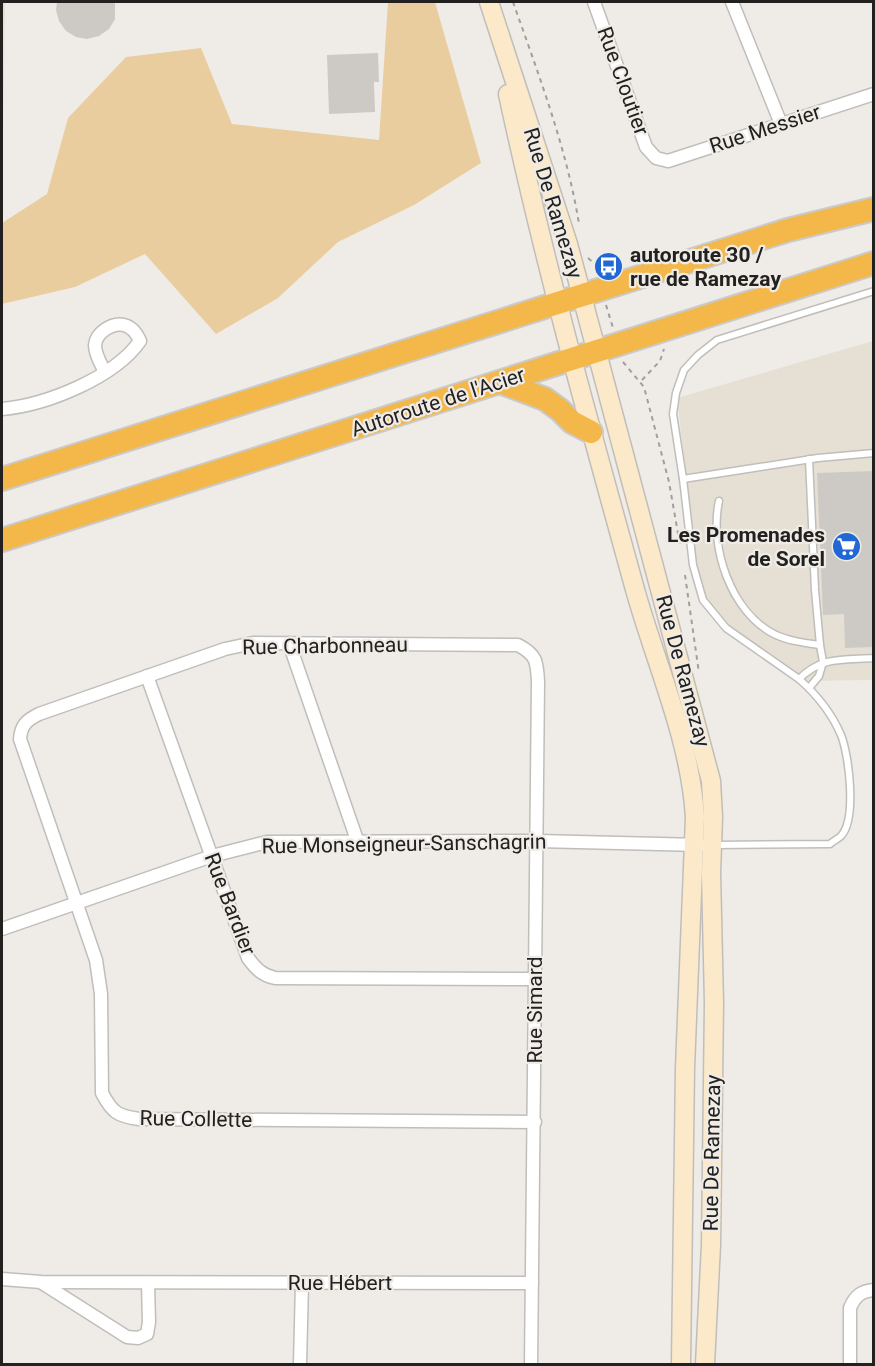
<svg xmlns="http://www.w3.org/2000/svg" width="875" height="1366" font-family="Roboto,sans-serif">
  <rect width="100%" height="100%" fill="#efece8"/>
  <g fill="#e6dfd4">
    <path d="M2,2h3l-3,221z"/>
    <path d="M873,341v339l-68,1 -76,-56 -22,-26 -11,-36 -19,-165z"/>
  </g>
  <path fill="#eacd9f" d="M388,2h47l46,161 -67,42 -76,37 -60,56 -62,36 -71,-80 -70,33 -73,17v-81l45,-29 21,-76 58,-61 75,-9 31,76 147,16z"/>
  <g fill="#cdcac6">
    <path d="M57,2h58v17l-6,10 -10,7 -12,3 -11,-2 -10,-6 -7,-10 -3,-11z"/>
    <path d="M378,53l1,29h-5l1,30 -46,2 -2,-59z"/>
    <path d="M873,471v176l-28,1 -1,-34 -21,1 -6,-142z"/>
  </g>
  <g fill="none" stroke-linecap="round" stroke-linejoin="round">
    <defs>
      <g id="lane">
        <path d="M683,479l135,-21 56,-5"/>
        <path d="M719,501c-10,46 12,111 55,133 14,7 31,9 46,11"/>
        <path d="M799,679c23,-23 44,-19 75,-21"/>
        <path d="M809,688l10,-12 4,-14 -3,-17 -5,-55 -6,-131"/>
        <path d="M713,845l117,-1c3,-3 8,-5 11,-8 16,-17 8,-81 0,-101 -9,-21 -25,-41 -42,-56l-73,-51 -23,-28 -10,-35 -10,-86 -10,-65 3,-21 8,-23 14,-15 19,-15 157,-49"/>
      </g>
      <g id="street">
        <path d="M594,2l52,145 10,11 12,3 206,-67"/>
        <path d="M732,2l49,122"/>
        <path d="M2,409c44,-4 112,-31 138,-68 -3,-7 -8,-14 -16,-16 -12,-3 -28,8 -29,20 0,10 6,19 10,27"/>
        <path d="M289,643l68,197"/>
        <path d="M147,676l101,282c8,11 14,17 27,20l259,1"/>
        <path d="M2,929l210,-73 55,-14 270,-1 163,4"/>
        <path d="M2,1279l39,3 491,1"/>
        <path d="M42,1283l85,54 11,1 9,-4 2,-12 -1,-39"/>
        <path d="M300,1364l2,-81"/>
        <path d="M531,1364c3,-227 5,-454 7,-682 -1,-20 -1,-27 -20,-37l-265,-2 -28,6 -186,65c-12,6 -18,11 -19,25l76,221 5,34 1,99c10,19 15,23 37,26l396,3"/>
        <path d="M850,1364v-56c5,-12 11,-17 24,-18"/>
      </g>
      <g id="secondary">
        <path d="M489,2l79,242 143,537 2,36 -2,56 3,130 -3,242 -6,119"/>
        <path d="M508,94c36,168 82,333 128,499 21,74 54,146 59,224l-10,251 -4,296"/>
      </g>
      <g id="highway">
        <path d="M500,382l45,17 15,11 12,12 19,10"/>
        <path d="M2,479l786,-249 86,-21"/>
        <path d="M2,540l872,-277"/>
      </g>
    </defs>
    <use href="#lane" stroke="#c0beba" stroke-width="9"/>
    <use href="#street" stroke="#c0beba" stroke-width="15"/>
    <use href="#secondary" stroke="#c0beba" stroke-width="21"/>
    <use href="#highway" stroke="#cacac9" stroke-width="26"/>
    <g stroke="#a19f9b" stroke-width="2" stroke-dasharray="4.5 4.5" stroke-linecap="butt">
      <path d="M513,2c25,71 54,147 66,222"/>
      <path d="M588,258l7,6 2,9"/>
      <path d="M595,264l4,-4h7l3,7"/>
      <path d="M606,305l7,23"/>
      <path d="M623,362l21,25 25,95 11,63"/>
      <path d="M642,380l18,-19 4,-12"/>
      <path d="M685,575l14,98"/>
    </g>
    <use href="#lane" stroke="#fff" stroke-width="6"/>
    <use href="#street" stroke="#fff" stroke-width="12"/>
    <use href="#secondary" stroke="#fbe9c9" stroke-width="18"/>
    <use href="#highway" stroke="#f3b74a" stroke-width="22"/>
  </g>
  <defs>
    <symbol id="bus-disc" viewBox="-11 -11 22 22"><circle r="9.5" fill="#2268d4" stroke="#efece8"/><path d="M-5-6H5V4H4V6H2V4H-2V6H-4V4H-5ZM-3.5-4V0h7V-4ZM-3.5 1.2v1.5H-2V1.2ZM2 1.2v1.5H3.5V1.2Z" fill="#fff"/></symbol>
    <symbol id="supermarket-disc" viewBox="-11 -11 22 22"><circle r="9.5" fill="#2268d4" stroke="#efece8"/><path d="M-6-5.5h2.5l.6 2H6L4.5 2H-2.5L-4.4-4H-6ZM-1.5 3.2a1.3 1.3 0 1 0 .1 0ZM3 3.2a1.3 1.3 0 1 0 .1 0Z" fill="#fff"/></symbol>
  </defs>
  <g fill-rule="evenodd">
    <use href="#bus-disc" x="592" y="250" width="33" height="33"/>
    <use href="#supermarket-disc" x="830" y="530" width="33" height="33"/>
  </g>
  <g text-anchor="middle" stroke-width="4.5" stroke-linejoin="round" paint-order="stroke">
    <g font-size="21" fill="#22211f" stroke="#efece8">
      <text transform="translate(623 81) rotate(70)" y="7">Rue Cloutier</text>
      <text transform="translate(765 129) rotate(-18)" y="7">Rue Messier</text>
      <text transform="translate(553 203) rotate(73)" y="7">Rue De Ramezay</text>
      <text transform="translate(438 402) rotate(-18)" y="7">Autoroute de l'Acier</text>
      <text transform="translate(325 646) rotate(-1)" y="7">Rue Charbonneau</text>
      <text transform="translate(683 671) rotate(75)" y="7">Rue De Ramezay</text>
      <text transform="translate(404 844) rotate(-1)" y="7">Rue Monseigneur-Sanschagrin</text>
      <text transform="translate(230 904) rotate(69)" y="7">Rue Bardier</text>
      <text transform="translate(535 1010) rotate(-90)" y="7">Rue Simard</text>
      <text transform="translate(196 1119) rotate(1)" y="7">Rue Collette</text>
      <text transform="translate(712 1153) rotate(-89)" y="7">Rue De Ramezay</text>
      <text x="340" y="1290">Rue Hébert</text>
    </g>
    <g font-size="21" font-weight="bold" fill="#22211f" stroke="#efece8" text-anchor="start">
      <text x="630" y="262">autoroute 30 /<tspan x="630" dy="24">rue de Ramezay</tspan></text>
      <text x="825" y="542" text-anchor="end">Les Promenades<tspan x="825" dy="24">de Sorel</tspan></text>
    </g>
  </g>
  <rect width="875" height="1366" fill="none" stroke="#22211f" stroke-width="6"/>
</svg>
